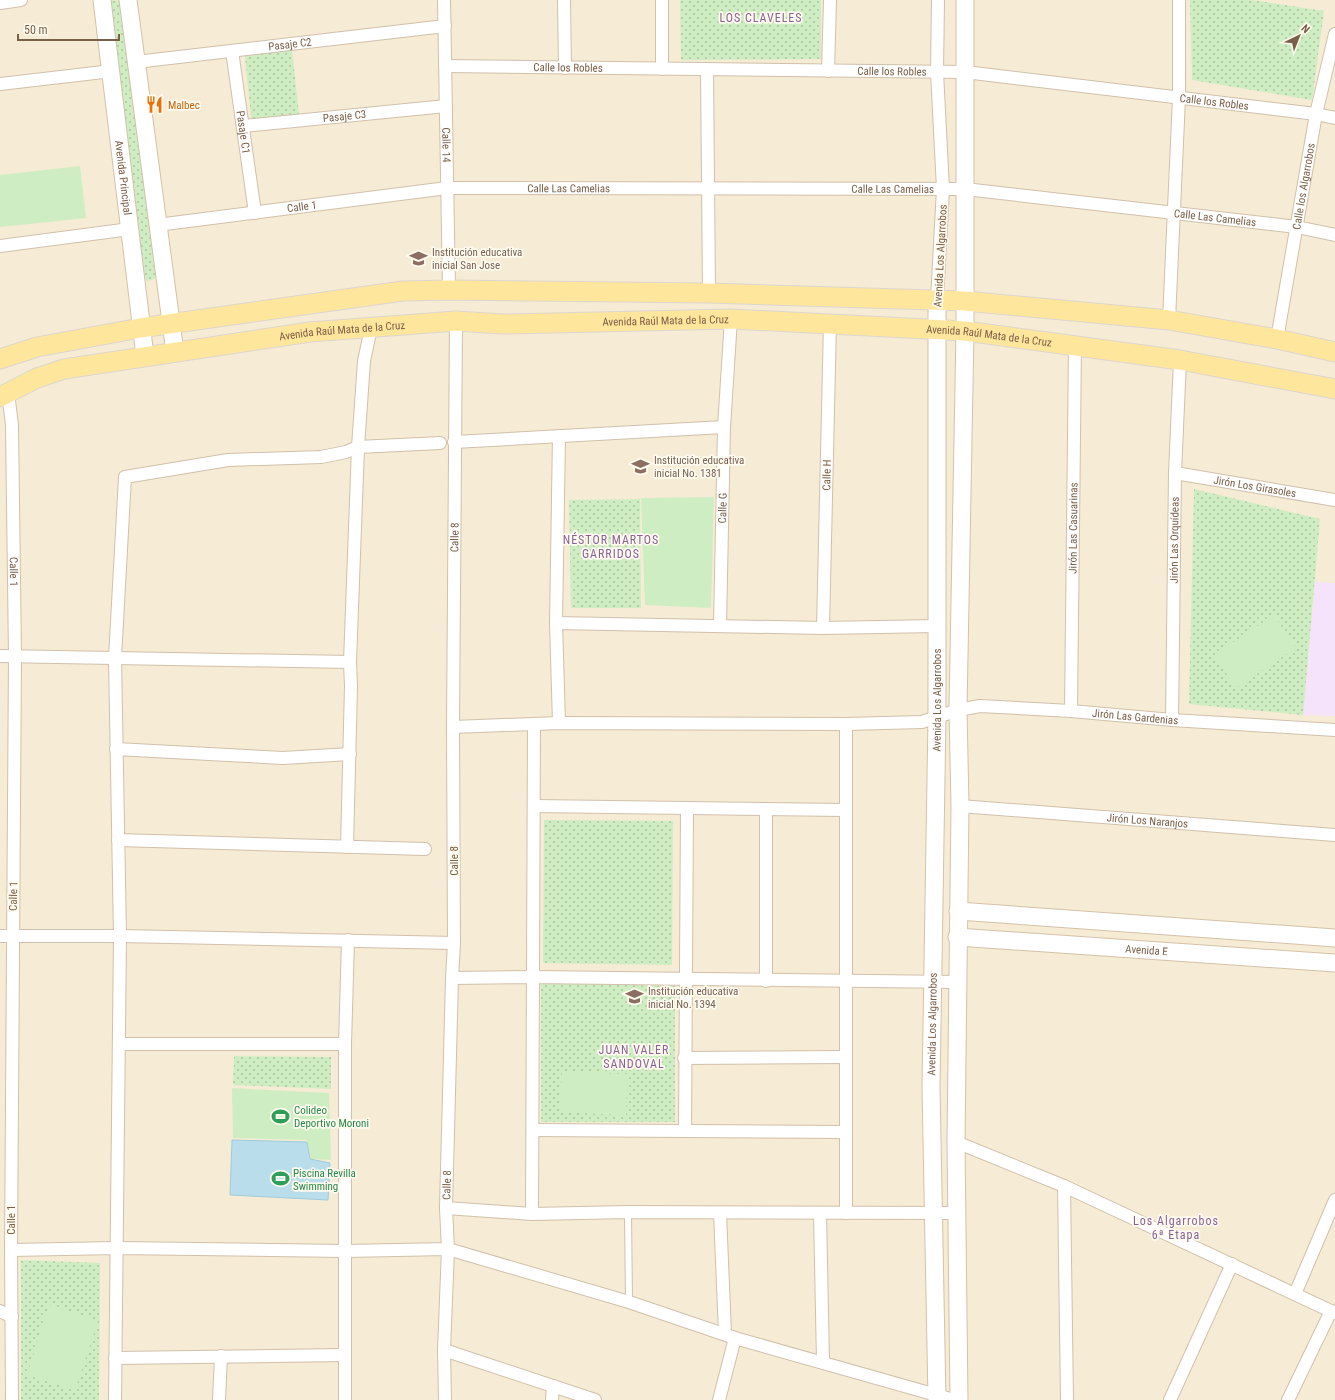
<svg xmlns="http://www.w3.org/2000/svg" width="1335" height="1400" font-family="'Roboto Condensed',sans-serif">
  <defs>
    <pattern id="green-dots" width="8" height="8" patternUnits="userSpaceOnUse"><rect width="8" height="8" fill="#cfedc3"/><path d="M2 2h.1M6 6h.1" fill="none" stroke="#adc3a0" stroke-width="1.8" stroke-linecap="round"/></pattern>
  </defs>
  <rect width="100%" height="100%" fill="#fef8e7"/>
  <rect fill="#f6ebd4" x="0" y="0" width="1335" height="1400"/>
  <path fill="#f5e3fb" d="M1315,582l20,1v133l-32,-1z"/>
  <g fill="url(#green-dots)">
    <path d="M109,0l14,1 33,272 -1,6 -8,2 -4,-4z"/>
    <path d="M680,0h141v59l-140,1z"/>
    <path d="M1190,0h62l72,11 -12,89 -120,-20z"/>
    <path d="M292,50l7,64 -44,6 -4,-3 -6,-61z"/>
    <path d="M1194,489l126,30 -17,196 -114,-11z"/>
    <path d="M640,499l1,109h-70l-2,-108z"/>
    <path d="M544,820l129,1 -1,144 -129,-2z"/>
    <path d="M541,983l134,3v136h-134z"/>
    <path d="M234,1056l97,1v32l-98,-4z"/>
    <path d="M21,1260l79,3 -1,137h-78z"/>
  </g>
  <g fill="#cfedc3">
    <path d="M80,166l6,52 -86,9v-52z"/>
    <path d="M714,497l-3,111 -66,-3 -4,-107z"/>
    <path d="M1274,615l22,33 -60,40 -22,-33z"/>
    <path d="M562,1072l65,2 -1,41 -66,-3z"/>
    <path d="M232,1088l97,5 2,67 -20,-1 -4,-19 -74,-2z"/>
    <path d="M49,1305l49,16 -23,69 -48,-15z"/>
  </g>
  <path fill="#b9ddea" stroke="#9ecbdc" d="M232,1140l75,2 3,17 20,4 -2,37 -98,-5z"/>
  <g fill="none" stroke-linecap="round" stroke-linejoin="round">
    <defs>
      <path id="lane" d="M628,1212l1,90"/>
      <g id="street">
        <path id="s1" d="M444,0l5,290"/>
        <path d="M564,0l1,68"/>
        <path d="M0,3l21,-3"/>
        <path id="s2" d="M232,51l23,162"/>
        <path id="s3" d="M136,62l309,-36"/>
        <path id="s4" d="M445,66l520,6 351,42 19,4"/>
        <path d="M662,69v-69"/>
        <path d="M707,69l2,224"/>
        <path d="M828,71l2,-71"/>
        <path d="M0,84l112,-13"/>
        <path id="s5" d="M243,126l203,-20"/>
        <path id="s6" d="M157,225l290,-37 518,1 332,38 38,8"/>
        <path d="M0,246l130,-17"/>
        <path d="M937,300l6,-111 -6,-117 1,-72"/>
        <path d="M1169,320l10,-222v-98"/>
        <path id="s7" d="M1277,339l39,-225 19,-80"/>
        <path id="s8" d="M8,393l4,32 3,232 -4,593 1,150"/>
        <path d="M559,436l-3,187 3,100"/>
        <path d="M454,442l270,-15"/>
        <path id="s9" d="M1175,473l160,27"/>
        <path d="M556,623l267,5 114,-2"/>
        <path id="s10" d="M720,626l4,-199 7,-108"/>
        <path id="s11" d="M823,628l7,-305"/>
        <path d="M0,656l350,6"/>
        <path id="s12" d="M1071,711l4,-366"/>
        <path id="s13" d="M1172,720l3,-247 5,-113"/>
        <path d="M846,724v489"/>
        <path id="s14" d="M453,727l106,-4 287,1 76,-2 36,-12 22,-4 91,5 101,9 163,10"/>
        <path d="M116,749l167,9 67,-4"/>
        <path d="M534,806l311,4"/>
        <path id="s15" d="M960,806l375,29"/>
        <path d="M766,809v172"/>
        <path d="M118,840l307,9"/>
        <path d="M347,847l4,-161 -1,-24 8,-215 6,-86 7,-33"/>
        <path d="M0,936h120l334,7"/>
        <path d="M452,978l81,-1 424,5"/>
        <path d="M119,1044h226"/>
        <path d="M684,1058l162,-1"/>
        <path d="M533,1130l313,2"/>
        <path d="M685,1131l2,-323"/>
        <path d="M956,1142l108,44 271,127"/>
        <path d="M1064,1186l3,214"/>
        <path d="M446,1208l86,6 96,-2 329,1"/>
        <path d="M720,1213l5,121"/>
        <path d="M820,1213l3,149"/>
        <path d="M532,1214l2,-490"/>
        <path d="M11,1250l105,-2 229,3 103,-2 181,53 106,36 219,62"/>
        <path d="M1295,1294l40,-94"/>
        <path d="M0,1311l12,6"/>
        <path d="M444,1350l151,50"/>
        <path d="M115,1358l230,-3"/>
        <path d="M115,1400l5,-464 -5,-278 10,-181 103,-17 93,-3 25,-5 12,-5 82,-4"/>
        <path d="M219,1400l2,-44"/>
        <path d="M345,1400v-356l3,-104"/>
        <path id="s16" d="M445,1400l-1,-50 4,-101 -2,-41 6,-230 2,-35 -1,-216 3,-406"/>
        <path d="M552,1400l1,-14"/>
        <path d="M719,1400l16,-62"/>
        <path d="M1170,1400l62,-136"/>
        <path d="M1288,1400l43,-89"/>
      </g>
      <g id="secondary">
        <path id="s17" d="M102,0l43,356"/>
        <path d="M128,0l47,352"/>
        <path d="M958,911l377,27"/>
        <path id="s18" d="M957,937l378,26"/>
        <path id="s19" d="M937,1400l-6,-313 6,-371v-416"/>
        <path d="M959,1400l-3,-258 4,-336 -2,-96 7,-379v-331"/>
      </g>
      <g id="primary">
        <path d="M0,359l37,-12 103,-19 263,-37 46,-1 260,3 256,8 204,19 108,19 58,13"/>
        <path id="s20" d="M0,397l37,-19 27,-9 246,-37 146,-11 47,3 228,-5 234,12 215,29 155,29"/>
      </g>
    </defs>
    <use href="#lane" stroke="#d1c0ab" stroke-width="8"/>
    <use href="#street" stroke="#d1c0ab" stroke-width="14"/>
    <use href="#secondary" stroke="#d4c2a8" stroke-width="19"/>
    <use href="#primary" stroke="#dcd6cf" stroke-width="21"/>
    <use href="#lane" stroke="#fff" stroke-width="6"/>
    <use href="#street" stroke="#fff" stroke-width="12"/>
    <use href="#secondary" stroke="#fff" stroke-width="17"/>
    <use href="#primary" stroke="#ffe69d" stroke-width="19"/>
  </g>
  <defs>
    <symbol id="restaurant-bare" viewBox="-9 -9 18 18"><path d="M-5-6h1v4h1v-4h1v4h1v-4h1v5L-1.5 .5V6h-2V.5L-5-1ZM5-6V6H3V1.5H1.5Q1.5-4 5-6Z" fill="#e8710a" stroke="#fffbef" stroke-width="2.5" paint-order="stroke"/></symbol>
    <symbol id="school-bare" viewBox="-9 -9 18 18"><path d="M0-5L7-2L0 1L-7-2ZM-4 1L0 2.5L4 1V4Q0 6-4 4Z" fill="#8d6e63" stroke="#fffbef" stroke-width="2.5" paint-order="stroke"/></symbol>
    <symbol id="stadium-bare" viewBox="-9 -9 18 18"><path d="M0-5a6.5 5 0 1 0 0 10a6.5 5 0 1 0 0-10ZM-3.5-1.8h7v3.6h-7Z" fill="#2e9e5b" stroke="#fffbef" stroke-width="2.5" paint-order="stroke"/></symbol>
  </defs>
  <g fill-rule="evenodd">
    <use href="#restaurant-bare" x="142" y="92" width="25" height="25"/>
    <use href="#school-bare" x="406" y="246" width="25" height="25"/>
    <use href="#school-bare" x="628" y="454" width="25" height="25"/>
    <use href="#school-bare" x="622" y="984" width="25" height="25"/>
    <use href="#stadium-bare" x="268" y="1104" width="25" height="25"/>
    <use href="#stadium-bare" x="268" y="1166" width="25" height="25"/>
  </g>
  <g text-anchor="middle" stroke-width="3.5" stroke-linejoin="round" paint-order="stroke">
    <g font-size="11" fill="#7a6048" stroke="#fffbef">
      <text dy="4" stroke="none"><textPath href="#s3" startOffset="155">Pasaje C2</textPath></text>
      <text dy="4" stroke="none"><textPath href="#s4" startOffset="123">Calle los Robles</textPath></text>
      <text dy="4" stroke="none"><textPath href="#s4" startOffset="447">Calle los Robles</textPath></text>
      <text dy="4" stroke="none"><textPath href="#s4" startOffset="771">Calle los Robles</textPath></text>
      <text dy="4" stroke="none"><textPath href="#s5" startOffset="102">Pasaje C3</textPath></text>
      <text dy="4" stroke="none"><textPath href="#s2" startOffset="82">Pasaje C1</textPath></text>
      <text dy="4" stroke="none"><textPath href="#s1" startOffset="145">Calle 14</textPath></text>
      <text dy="4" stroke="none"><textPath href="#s17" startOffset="179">Avenida Principal</textPath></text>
      <text dy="4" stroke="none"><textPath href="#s7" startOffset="155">Calle los Algarrobos</textPath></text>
      <text dy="4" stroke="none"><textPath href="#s6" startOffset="414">Calle Las Camelias</textPath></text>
      <text dy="4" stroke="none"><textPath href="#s6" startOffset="738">Calle Las Camelias</textPath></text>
      <text dy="4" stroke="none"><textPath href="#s6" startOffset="146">Calle 1</textPath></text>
      <text dy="4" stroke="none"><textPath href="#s6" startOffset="1062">Calle Las Camelias</textPath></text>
      <text transform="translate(940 256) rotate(-87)" y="4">Avenida Los Algarrobos</text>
      <text dy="4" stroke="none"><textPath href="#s20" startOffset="675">Avenida Raúl Mata de la Cruz</textPath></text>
      <text dy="4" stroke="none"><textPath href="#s20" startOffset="351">Avenida Raúl Mata de la Cruz</textPath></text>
      <text dy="4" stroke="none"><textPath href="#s20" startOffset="999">Avenida Raúl Mata de la Cruz</textPath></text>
      <text dy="4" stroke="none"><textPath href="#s11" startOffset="153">Calle H</textPath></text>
      <text dy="4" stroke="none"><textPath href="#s9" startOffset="81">Jirón Los Girasoles</textPath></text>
      <text dy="4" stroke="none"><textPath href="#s10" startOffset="118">Calle G</textPath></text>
      <text dy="4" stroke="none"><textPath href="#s12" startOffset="183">Jirón Las Casuarinas</textPath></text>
      <text dy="4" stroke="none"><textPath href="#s16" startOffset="863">Calle 8</textPath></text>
      <text dy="4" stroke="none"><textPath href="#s13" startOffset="180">Jirón Las Orquídeas</textPath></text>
      <text dy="4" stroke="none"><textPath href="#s8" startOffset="179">Calle 1</textPath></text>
      <text dy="4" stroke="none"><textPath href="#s19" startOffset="700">Avenida Los Algarrobos</textPath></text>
      <text dy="4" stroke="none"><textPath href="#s14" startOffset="685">Jirón Las Gardenias</textPath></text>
      <text dy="4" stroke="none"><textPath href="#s15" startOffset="188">Jirón Los Naranjos</textPath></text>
      <text transform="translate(454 861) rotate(-90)" y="4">Calle 8</text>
      <text transform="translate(13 896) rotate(-89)" y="4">Calle 1</text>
      <text dy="4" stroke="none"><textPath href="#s18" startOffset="190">Avenida E</textPath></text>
      <text dy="4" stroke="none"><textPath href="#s19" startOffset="376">Avenida Los Algarrobos</textPath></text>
      <text dy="4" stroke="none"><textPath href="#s16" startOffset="215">Calle 8</textPath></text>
      <text transform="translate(11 1220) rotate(-90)" y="4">Calle 1</text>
    </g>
    <g font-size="11" fill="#c56008" stroke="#fffbef" text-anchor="start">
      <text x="168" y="109">Malbec</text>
    </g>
    <g font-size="11" fill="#785e54" stroke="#fffbef" text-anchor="start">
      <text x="432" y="256">Institución educativa<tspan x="432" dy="13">inicial San Jose</tspan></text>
      <text x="654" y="464">Institución educativa<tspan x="654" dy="13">inicial No. 1381</tspan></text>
      <text x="648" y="995">Institución educativa<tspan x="648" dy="13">inicial No. 1394</tspan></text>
    </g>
    <g font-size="11" fill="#27864d" stroke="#fffbef" text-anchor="start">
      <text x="294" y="1114">Colideo<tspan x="294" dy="13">Deportivo Moroni</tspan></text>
      <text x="293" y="1177">Piscina Revilla<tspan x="293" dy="13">Swimming</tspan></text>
    </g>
    <g font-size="12" letter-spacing="1" fill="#8b6097" stroke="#fffbef">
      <text x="761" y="22">LOS CLAVELES</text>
      <text x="611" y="544">NÉSTOR MARTOS<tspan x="611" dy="14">GARRIDOS</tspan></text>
      <text x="634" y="1054">JUAN VALER<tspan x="634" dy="14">SANDOVAL</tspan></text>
      <text x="1176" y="1225">Los Algarrobos<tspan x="1176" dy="14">6ª Etapa</tspan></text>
    </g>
  </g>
  <g transform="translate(1299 36) rotate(43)" stroke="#fffbef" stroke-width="3" paint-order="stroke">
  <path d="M0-3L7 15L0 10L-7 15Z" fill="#7a6048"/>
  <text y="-6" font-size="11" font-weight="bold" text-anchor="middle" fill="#7a6048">N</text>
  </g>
  <path d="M18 34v6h101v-6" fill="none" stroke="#7a6048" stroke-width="2"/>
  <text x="24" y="34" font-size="12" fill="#7a6048" stroke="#fffbef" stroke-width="3" paint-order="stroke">50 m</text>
</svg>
